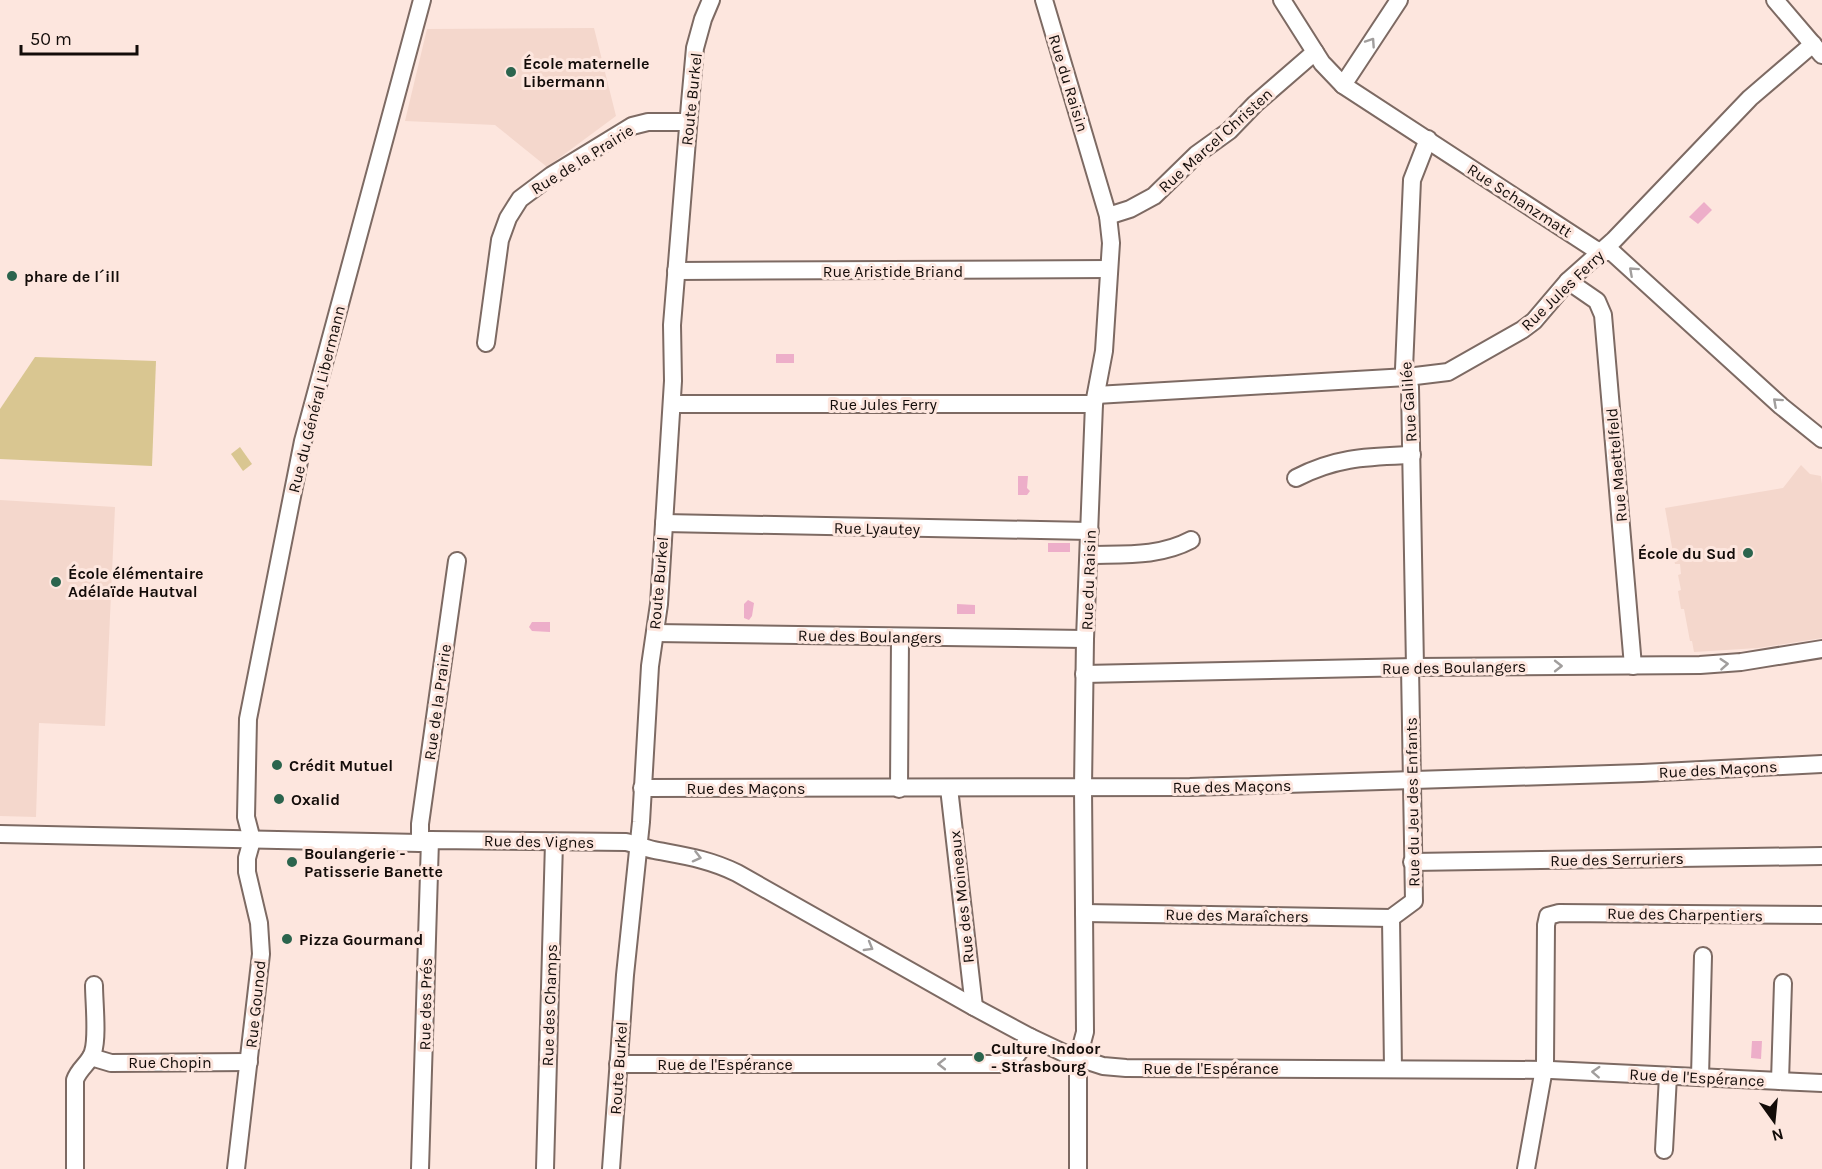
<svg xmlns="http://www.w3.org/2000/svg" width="1822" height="1169" font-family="Karla,sans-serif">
  <rect width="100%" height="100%" fill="#fde6de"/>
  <g fill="#f4d7cc">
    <path d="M594,28l22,88 -69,51 -52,-42 -90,-4 22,-92z"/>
    <path d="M1801,465l9,9 11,2 1,8v154l-64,10 -64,4 -2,-11h-2l-6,-32h-3l-3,-18 3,-1 -3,-15 3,-1 -1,-10h-5l-10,-56 118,-20z"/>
    <path d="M0,500l115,7 -10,219 -66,-3 -3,94 -36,-1z"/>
  </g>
  <g fill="#d9c691">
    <path d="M35,357l121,4 -4,105 -152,-7v-50z"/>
    <path d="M240,447l12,17 -9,7 -12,-17z"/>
  </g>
  <g fill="#edaec9">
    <path d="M1704,202l8,8 -14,14 -9,-7z"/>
    <rect x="776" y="354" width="18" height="9"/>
    <path d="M1018,476h10l-1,12 3,3 -3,4h-9z"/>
    <rect x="1048" y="543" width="22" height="9"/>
    <path d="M748,600l6,3 -2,13 -3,4 -5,-2v-14z"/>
    <path d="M957,604l18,1v9h-18z"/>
    <path d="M532,622h18v10l-18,-1 -3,-4z"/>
    <path d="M1752,1041h10l-1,18 -10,-1z"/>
  </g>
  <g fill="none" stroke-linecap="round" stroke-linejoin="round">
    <defs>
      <g id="minor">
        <path d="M1044,0l64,216 3,27 -7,108 -10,53 -9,235 -2,148 2,245 -7,26v111"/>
        <path d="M1282,0l40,63 21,22 250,163 7,4h12l169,154 41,33"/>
        <path d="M1775,0l47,55"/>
        <path d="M1343,85l56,-85"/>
        <path d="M1108,216l22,-7 24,-13 43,-42 32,-23 26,-27 60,-52"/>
        <path d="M676,271l433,-2"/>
        <path d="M1568,281l29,20 6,14 30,351"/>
        <path d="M486,343l14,-103 8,-22 12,-19 32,-24 80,-49 16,-4h40"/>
        <path d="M1096,395l311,-18 41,-5 74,-42 12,-9 34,-40 46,-41 136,-142 63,-54"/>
        <path d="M672,404h422"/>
        <path d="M1296,478c41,-21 71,-21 116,-23"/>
        <path d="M664,523l426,8"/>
        <path d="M1089,555c35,-1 70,2 102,-15"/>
        <path d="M655,633l430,6"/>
        <path d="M1415,667l-5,-280 -6,-18 8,-189 16,-41"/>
        <path d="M1084,674l331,-7 285,-2 41,-3 81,-13"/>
        <path d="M642,788l548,-1 452,-14 180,-9"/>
        <path d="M949,788l25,219"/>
        <path d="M899,789l1,-152"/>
        <path d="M0,834l420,9 10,-3 196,2c9,2 18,6 28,8 31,6 54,9 83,23l237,134 56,30 36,17 37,12 23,2 425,2 271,13"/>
        <path d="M252,840l-6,-23 2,-98 55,-278 119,-441"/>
        <path d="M420,843v-19l37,-263"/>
        <path d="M1412,862l410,-6"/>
        <path d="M1084,913l307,5"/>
        <path d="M91,1057l20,6 138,-1"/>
        <path d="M618,1064h383l12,-4 17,-23"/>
        <path d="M1393,1069l-2,-151 23,-17 -4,-234"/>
        <path d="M1700,1077l3,-121"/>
        <path d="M1780,1081l3,-98"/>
        <path d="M1664,1150l4,-74"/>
        <path d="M75,1169v-89c4,-12 15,-17 18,-28 5,-15 1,-50 1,-67"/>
        <path d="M236,1169l25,-215 -2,-31 -12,-51v-14l5,-18"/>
        <path d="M420,1169l10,-329"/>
        <path d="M545,1169l9,-327"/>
        <path d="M611,1169l14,-194 16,-153 9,-156 9,-62 14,-223 -1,-56 18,-222 5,-55 8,-29 8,-19"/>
        <path d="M1526,1169l19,-106 1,-138 2,-9 11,-3 263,2"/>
      </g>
    </defs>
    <use href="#minor" stroke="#7d6a63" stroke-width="20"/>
    <use href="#minor" stroke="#fff" stroke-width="16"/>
  </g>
  <defs><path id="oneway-chevron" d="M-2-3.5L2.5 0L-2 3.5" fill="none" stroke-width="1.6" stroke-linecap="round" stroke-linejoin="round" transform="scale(1.5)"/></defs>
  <g stroke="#a19e9d">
    <use href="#oneway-chevron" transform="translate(1371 42) rotate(-56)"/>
    <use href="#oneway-chevron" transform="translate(1633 271) rotate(-138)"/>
    <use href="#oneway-chevron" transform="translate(1777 402) rotate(-138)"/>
    <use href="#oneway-chevron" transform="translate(1724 664) rotate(-4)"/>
    <use href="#oneway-chevron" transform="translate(1558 666)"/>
    <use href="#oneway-chevron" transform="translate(697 857) rotate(14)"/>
    <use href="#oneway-chevron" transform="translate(869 947) rotate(30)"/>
    <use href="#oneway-chevron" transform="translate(942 1064) rotate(180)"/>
    <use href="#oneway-chevron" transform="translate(1596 1072) rotate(-177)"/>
  </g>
  <g fill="#2b644d" stroke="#fde6de" stroke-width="2">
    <circle cx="511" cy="72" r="6"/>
    <circle cx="12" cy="276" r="6"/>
    <circle cx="1748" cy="553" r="6"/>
    <circle cx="56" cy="582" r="6"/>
    <circle cx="277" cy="765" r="6"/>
    <circle cx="279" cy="799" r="6"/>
    <circle cx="292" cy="862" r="6"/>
    <circle cx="287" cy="939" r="6"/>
    <circle cx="979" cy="1057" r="6"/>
  </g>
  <g text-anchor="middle" stroke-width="6" stroke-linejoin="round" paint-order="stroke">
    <g font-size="16" font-weight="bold" fill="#130c09" stroke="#fde6de" text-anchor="start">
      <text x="523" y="69">École maternelle<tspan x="523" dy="18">Libermann</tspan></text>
      <text x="24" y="282">phare de l´ill</text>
      <text x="1736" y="559" text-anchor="end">École du Sud</text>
      <text x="68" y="579">École élémentaire<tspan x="68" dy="18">Adélaïde Hautval</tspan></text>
      <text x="289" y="771">Crédit Mutuel</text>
      <text x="291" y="805">Oxalid</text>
      <text x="304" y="859">Boulangerie -<tspan x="304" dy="18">Patisserie Banette</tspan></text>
      <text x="299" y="945">Pizza Gourmand</text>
      <text x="991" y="1054">Culture Indoor<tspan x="991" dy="18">- Strasbourg</tspan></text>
    </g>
    <g font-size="16" fill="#130c09" stroke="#fde6de">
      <text transform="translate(1069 83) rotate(73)" y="6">Rue du Raisin</text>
      <text transform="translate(691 99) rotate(-84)" y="6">Route Burkel</text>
      <text transform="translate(1215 140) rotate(-42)" y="6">Rue Marcel Christen</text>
      <text transform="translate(582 159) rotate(-32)" y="6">Rue de la Prairie</text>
      <text transform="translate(1520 200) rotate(33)" y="6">Rue Schanzmatt</text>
      <text x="893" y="277">Rue Aristide Briand</text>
      <text transform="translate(1562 290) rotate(-44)" y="6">Rue Jules Ferry</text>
      <text transform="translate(316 399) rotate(-76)" y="6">Rue du Général Libermann</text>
      <text transform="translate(1408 402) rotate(-94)" y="6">Rue Galilée</text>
      <text x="883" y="410">Rue Jules Ferry</text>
      <text transform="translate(1616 465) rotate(-95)" y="6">Rue Maettelfeld</text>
      <text transform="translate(877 528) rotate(1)" y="6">Rue Lyautey</text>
      <text transform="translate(1088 580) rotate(-88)" y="6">Rue du Raisin</text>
      <text transform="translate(658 583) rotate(-85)" y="6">Route Burkel</text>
      <text transform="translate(870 636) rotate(1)" y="6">Rue des Boulangers</text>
      <text transform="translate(1454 667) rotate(-1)" y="6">Rue des Boulangers</text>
      <text transform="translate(437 702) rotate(-82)" y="6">Rue de la Prairie</text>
      <text transform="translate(1718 769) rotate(-3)" y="6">Rue des Maçons</text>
      <text transform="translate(1232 786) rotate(-1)" y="6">Rue des Maçons</text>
      <text x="746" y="794">Rue des Maçons</text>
      <text transform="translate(1412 802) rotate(-91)" y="6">Rue du Jeu des Enfants</text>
      <text transform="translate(539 841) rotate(1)" y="6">Rue des Vignes</text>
      <text transform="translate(1617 859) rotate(-1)" y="6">Rue des Serruriers</text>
      <text transform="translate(961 897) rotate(-96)" y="6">Rue des Moineaux</text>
      <text transform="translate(1685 914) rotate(1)" y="6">Rue des Charpentiers</text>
      <text transform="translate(1237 915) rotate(1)" y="6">Rue des Maraîchers</text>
      <text transform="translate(255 1004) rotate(-84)" y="6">Rue Gounod</text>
      <text transform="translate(425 1004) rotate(-89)" y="6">Rue des Prés</text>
      <text transform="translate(549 1005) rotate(-88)" y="6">Rue des Champs</text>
      <text x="170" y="1068">Rue Chopin</text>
      <text x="725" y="1070">Rue de l'Espérance</text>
      <text transform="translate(618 1068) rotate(-86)" y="6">Route Burkel</text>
      <text x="1211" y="1074">Rue de l'Espérance</text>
      <text transform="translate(1697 1077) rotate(3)" y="6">Rue de l'Espérance</text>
    </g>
  </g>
  <g transform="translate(1774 1121) rotate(165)" stroke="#fde6de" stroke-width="4.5" paint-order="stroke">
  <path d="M0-4.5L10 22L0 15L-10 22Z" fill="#130c09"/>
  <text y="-9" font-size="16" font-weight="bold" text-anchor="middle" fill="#130c09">N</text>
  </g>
  <path d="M21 45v9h116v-9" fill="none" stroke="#130c09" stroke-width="3"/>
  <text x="30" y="45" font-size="18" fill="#130c09" stroke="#fde6de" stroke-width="4.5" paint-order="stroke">50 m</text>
</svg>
